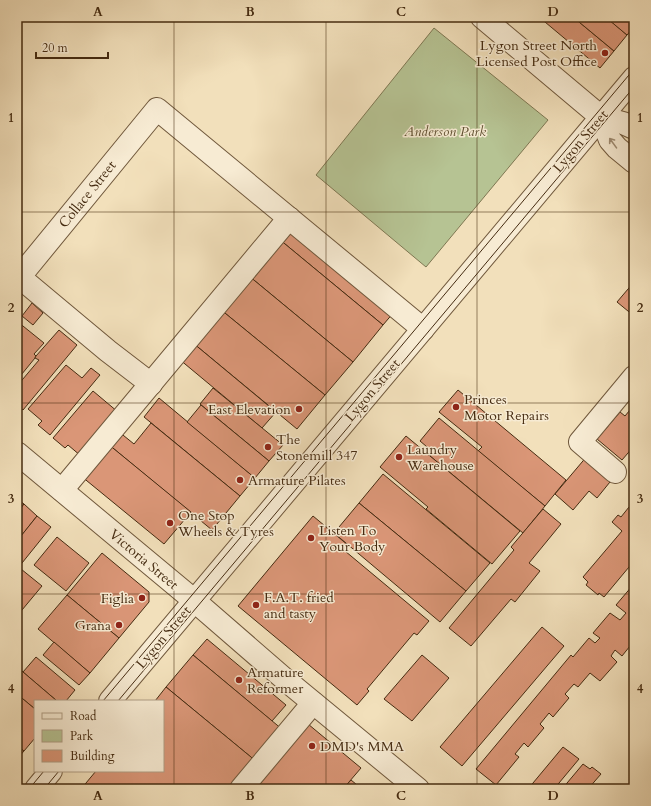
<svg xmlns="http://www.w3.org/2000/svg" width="651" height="806" font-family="Cardo,serif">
  <rect width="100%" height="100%" fill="#f2e0bb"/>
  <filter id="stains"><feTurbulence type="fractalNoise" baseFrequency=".005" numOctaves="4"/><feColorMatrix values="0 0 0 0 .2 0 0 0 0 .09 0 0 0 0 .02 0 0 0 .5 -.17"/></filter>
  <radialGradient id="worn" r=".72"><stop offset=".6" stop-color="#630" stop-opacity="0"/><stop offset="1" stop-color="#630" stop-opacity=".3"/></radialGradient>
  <path fill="#b6c393" stroke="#7e7752" d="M434,28l114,92 -122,147 -110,-92z"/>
  <g fill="#da9677" stroke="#452b11">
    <path d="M539,17h34l41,34 -14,17z"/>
    <path d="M573,17h33l21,18 -13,16z"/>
    <path d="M611,17h23v10l-7,8 -18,-15 2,-2z"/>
    <path d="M290,226l104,86 -11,13 -104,-86z"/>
    <path d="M279,239l104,86 -30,37 -104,-86z"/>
    <path d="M249,276l104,86 -28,33 -105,-86z"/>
    <path d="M634,282v34l-17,-14z"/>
    <path d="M32,303l11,10 -10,12 -11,-9z"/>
    <path d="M220,309l105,86 -28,34 -104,-86z"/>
    <path d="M17,322h1l26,21 -10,11 2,2 -1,2 -18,22z"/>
    <path d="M59,330l18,15 -54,65 -6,-5v-19l22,-26 -4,-2 1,-2z"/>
    <path d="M193,343l83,69 -14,16 -83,-69z"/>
    <path d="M66,365l16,13 9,-10 9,7 -50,60 -12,-10 4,-4 -14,-12z"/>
    <path d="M213,388l70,57 -14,16 -69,-57z"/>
    <path d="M458,390l108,90 -21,26 -67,-55 4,-4 -43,-35z"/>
    <path d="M93,391l25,21 -37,44 -13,-11 -3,3 -12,-10z"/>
    <path d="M159,398l96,80 -15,18 -96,-79z"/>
    <path d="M201,405l68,56 -14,17 -68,-56z"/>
    <path d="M634,405v41l-12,14 -25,-21 23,-27 5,4z"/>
    <path d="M439,418l106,88 -22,27 -93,-77 3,-4 -13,-11z"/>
    <path d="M151,423l89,73 -28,34 -104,-86 10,-13 16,13z"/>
    <path d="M406,436l114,95 -28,33 -66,-55 2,-2 -48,-40z"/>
    <path d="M108,444l83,68 -27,32 -83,-68z"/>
    <path d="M588,455l26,22 -17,21 -8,-7 -16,19 -18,-16z"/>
    <path d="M383,474l107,89 -24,28 -107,-88z"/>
    <path d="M17,499l7,5 -7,9z"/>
    <path d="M359,503l107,88 -26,31 -106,-89z"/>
    <path d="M24,504l13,12 -19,24 -1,-27z"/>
    <path d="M629,507l5,5v49l-30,36 -5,-4 -1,2 -12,-10 2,-3 -5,-5 39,-46 -10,-9 6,-7 3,2z"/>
    <path d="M543,509l18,15 -32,39 11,8 -25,31 -4,-3 -40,47 -22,-18 65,-78 -3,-3z"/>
    <path d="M37,516l14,11 -33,41 2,2 -3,4v-33z"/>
    <path d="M313,516l36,30 -4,5 84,70 -12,14 -3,-2 -47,56 2,2 -12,14 -119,-99z"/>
    <path d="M57,537l32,26 -23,28 -32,-26z"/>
    <path d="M102,553l47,39v10l-30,36 -52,-43z"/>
    <path d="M21,569l21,17 -25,30v-42z"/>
    <path d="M633,585l1,1v55l-12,15 -7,-6 -4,6 6,6 -17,19 -10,-8 -12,14 -4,-3 -9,10 4,4 -16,19 -4,-4 -9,11 4,4 -16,19 -4,-4 -9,11 4,3 -23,28 -20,-16 95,-114 2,2 16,-19 6,5 5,-5 -7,-5 17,-20 10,7 6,-7 -10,-8z"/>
    <path d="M67,595l52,43 -29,35 -52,-44z"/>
    <path d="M542,627l22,19 -102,120 -22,-19z"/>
    <path d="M207,639l79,66 -14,16 -79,-66z"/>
    <path d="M54,642l36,31 -11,12 -36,-30z"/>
    <path d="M193,655l90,75 -26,32 -91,-75z"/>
    <path d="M422,655l27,23 -37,43 -28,-22z"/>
    <path d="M36,657l39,33 -9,11h-9l-34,-29z"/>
    <path d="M21,670l2,2 34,29h-22v8l-18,-15v-19z"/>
    <path d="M166,687l91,75 -23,27h-153l15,-18h67v-70h-8z"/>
    <path d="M17,694l18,15v29l-11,13 -7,-6z"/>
    <path d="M308,724l53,44 -18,21h-88z"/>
    <path d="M17,745l7,6 -7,8z"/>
    <path d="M563,747l16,12 -25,30h-26z"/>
    <path d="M583,764l7,5 2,-2 9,7 -13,15h-26z"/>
    <path d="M351,780l11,9h-19z"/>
  </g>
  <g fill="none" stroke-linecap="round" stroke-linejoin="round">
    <defs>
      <g id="minor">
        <path d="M482,17l119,100 22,6 11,5"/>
        <path d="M601,117l9,23 7,8 17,14"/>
        <path d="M17,275l91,76 43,33"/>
        <path d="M17,280l140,-171 266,220"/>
        <path d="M17,453l173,144 98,85 130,107"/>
        <path d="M615,472l-35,-30 54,-65"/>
        <path d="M62,490l227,-272"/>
        <path d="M110,701l524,-623"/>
        <path d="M36,789l15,-18"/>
        <path d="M241,789l72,-86"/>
      </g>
    </defs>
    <use href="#minor" stroke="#70583c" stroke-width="24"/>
    <use href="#minor" stroke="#f7ebd3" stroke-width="22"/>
    <g stroke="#452b11" stroke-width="1">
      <path d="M103,701l531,-632"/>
      <path d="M118,701l516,-614"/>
      <path d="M29,789l15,-18"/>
      <path d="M44,789l15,-18"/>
    </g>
  </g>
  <defs><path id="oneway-shaft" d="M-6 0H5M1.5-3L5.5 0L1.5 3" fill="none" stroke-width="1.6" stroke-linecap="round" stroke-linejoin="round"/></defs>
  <use stroke="#9e8b72" href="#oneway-shaft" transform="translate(613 143) rotate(-126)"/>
  <path fill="none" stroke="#452b11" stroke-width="1" stroke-opacity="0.55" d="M174,17v772M326,17v772M477,17v772M17,212h617M17,403h617M17,594h617"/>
  <g fill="#8f2418" stroke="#f7ebd3" stroke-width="1.5">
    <circle cx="605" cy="53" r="4"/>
    <circle cx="456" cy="407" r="4"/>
    <circle cx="299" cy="409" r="4"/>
    <circle cx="268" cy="447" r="4"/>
    <circle cx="399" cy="457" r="4"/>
    <circle cx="240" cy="480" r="4"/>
    <circle cx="170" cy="523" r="4"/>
    <circle cx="311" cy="538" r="4"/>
    <circle cx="142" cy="598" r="4"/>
    <circle cx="256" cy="605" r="4"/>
    <circle cx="119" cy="625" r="4"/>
    <circle cx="239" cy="680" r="4"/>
    <circle cx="312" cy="746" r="4"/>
  </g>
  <g text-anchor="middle" stroke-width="3" stroke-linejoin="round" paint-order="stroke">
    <g font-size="14" fill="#452b11" stroke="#f7ebd3" text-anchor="start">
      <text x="597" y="50" text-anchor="end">Lygon Street North<tspan x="597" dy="16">Licensed Post Office</tspan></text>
      <text x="464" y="404">Princes<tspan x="464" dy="16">Motor Repairs</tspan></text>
      <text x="291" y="414" text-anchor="end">East Elevation</text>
      <text x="276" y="444">The<tspan x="276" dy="16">Stonemill 347</tspan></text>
      <text x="407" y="454">Laundry<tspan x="407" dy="16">Warehouse</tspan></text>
      <text x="248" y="485">Armature Pilates</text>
      <text x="178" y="520">One Stop<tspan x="178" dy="16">Wheels &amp; Tyres</tspan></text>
      <text x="319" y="535">Listen To<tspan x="319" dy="16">Your Body</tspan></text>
      <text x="264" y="602">F.A.T. fried<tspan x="264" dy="16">and tasty</tspan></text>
      <text x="134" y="603" text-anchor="end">Figlia</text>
      <text x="111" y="630" text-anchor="end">Grana</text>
      <text x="247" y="677">Armature<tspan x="247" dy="16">Reformer</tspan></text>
      <text x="320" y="751">DMD's MMA</text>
    </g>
    <g font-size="14" font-style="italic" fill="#615132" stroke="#f7ebd3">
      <text x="445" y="136">Anderson Park</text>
    </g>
    <g font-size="14" fill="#452b11" stroke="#f7ebd3">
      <text transform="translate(580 141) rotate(-50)" y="5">Lygon Street</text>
      <text transform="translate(87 194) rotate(-51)" y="5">Collace Street</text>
      <text transform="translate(372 390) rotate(-50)" y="5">Lygon Street</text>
      <text transform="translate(144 559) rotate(40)" y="5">Victoria Street</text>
      <text transform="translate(163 637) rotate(-50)" y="5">Lygon Street</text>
    </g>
  </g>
  <rect width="651" height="806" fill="none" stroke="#f2e0bb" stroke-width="44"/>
  <rect x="34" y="700" width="130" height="72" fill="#f7ebd3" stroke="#b09e85"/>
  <rect x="42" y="713" width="20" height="6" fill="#f7ebd3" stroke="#b09e85"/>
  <text x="70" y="720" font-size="12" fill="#452b11">Road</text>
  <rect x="42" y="730" width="20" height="12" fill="#b6c393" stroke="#b09e85"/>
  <text x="70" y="740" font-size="12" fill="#452b11">Park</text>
  <rect x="42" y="750" width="20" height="12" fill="#da9677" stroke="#b09e85"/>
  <text x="70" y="760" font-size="12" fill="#452b11">Building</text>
  <path d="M36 52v6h72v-6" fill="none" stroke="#452b11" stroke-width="2"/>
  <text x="42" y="52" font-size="12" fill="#452b11" stroke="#f7ebd3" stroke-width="3" paint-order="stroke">20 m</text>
  <rect x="22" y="22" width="607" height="762" fill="none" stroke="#452b11" stroke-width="1.5"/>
  <g font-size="13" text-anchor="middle" font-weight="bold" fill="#452b11">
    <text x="98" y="16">A</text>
    <text x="250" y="16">B</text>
    <text x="401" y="16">C</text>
    <text x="553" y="16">D</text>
    <text x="11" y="122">1</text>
    <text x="640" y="122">1</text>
    <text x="11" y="312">2</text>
    <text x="640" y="312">2</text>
    <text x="11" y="503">3</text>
    <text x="640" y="503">3</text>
    <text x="11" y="693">4</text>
    <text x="640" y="693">4</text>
    <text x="98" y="800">A</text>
    <text x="250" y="800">B</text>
    <text x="401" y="800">C</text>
    <text x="553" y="800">D</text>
  </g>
  <rect width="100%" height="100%" filter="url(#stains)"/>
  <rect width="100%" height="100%" fill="url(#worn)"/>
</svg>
